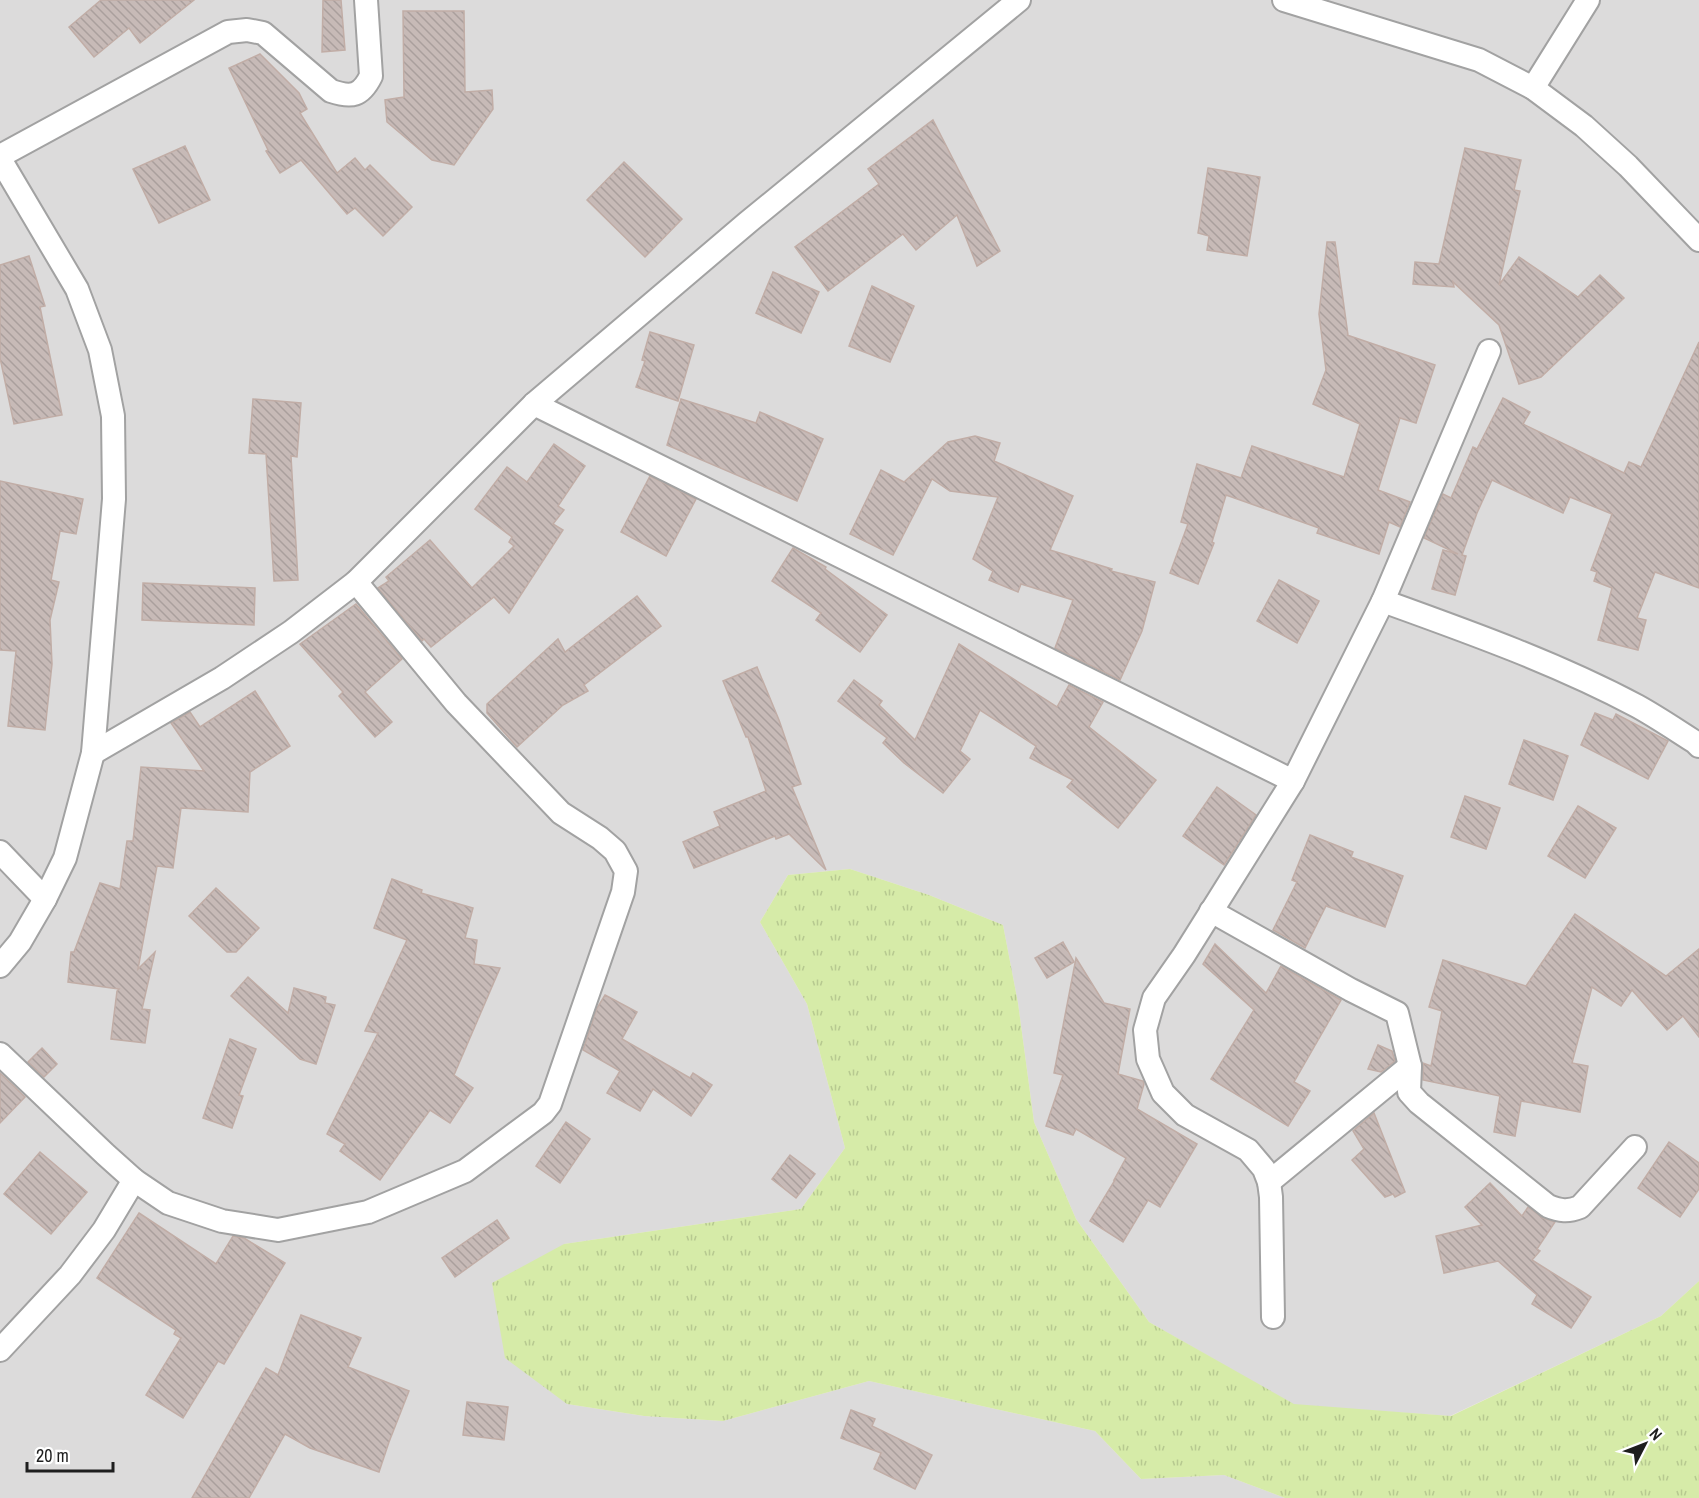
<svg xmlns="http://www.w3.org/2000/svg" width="1699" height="1498" font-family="'Archivo Narrow',sans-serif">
  <defs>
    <pattern id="grass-tufts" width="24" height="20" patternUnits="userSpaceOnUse" patternTransform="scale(1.5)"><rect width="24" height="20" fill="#d6eba8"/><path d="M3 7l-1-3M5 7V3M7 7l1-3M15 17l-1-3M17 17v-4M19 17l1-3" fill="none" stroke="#b7c990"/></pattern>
    <pattern id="building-back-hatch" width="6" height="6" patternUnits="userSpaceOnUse" patternTransform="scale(1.5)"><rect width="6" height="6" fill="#c7bab7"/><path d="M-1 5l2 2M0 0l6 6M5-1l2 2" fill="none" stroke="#aa9f9d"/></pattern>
  </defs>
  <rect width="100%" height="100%" fill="#efe9e4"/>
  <path fill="#dcdbdb" d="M0,0h1699v1281l-38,35 -211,100 -156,-11 -145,-83 -73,-103 -42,-97 -16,-119 -15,-78 -74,-30 -79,-26 -62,6 -28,47 47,82 38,144 -44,61 -237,35 3,160 77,12 79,5 146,-40 226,50 46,48 83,-4 61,23h-1285z"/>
  <path fill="url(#grass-tufts)" d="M850,869l79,26 74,30 15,78 16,119 42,97 73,103 145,82 157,12 210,-100 38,-35v217h-414l-61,-23 -83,4 -46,-48 -226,-50 -146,40 -79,-5 -77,-12 -62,-46 -13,-75 72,-39 237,-35 44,-61 -38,-144 -47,-82 28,-47z"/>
  <g fill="url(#building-back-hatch)" stroke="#c1ada6" stroke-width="1.5">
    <path d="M101,0h93l-54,43 -11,-15 -35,29 -25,-30z"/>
    <path d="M323,0h18l4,50 -23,2z"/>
    <path d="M403,11h61l1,81 27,-2 1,19 -39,56 -22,-5 -45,-38 -2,-22 19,-3z"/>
    <path d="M260,54l39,39 8,16 -7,4 37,60 18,-15 10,12 5,-5 42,42 -29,29 -28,-28 -8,6 -46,-54 -21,13 -14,-22 2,-1 -39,-82z"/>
    <path d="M933,120l67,131 -23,15 -20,-51 -41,35 -13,-16 -75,57 -33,-44 84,-63 -11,-15z"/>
    <path d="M185,146l25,54 -51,23 -26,-54z"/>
    <path d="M1465,148l56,12 -7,30 6,1 -21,94 20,-28 59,40 22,-22 24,23 -83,79 -22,7 -20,-59 -46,-43 1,5 -41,-3 2,-22 24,2z"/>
    <path d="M624,162l58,57 -37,38 -58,-57z"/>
    <path d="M1208,168l52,9 -13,79 -40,-6 2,-14 -11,-3z"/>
    <path d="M1327,242h8l13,93h-1l88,30 -19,58 -16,-5 -22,72 32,12 -10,25 -11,-5 -10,32 -62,-21 2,-5 -93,-33 -14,47 2,1 -16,41 -28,-11 18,-49 -7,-2 16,-58 44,14 11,-32 92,31 16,-53 -47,-20 13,-34 -7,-56z"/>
    <path d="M29,256l16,50 -5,1 22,108 -48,9 -14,-66v-93z"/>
    <path d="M773,272l46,20 -18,41 -45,-20z"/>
    <path d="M872,286l42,20 -24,56 -41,-16z"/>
    <path d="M650,332l44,13 -16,56 -42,-14 9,-26 -3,-1z"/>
    <path d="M1699,342v246l-44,-16 -18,46 9,2 -8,30 -40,-10 14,-52 -18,-7 3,-9 -6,-2 21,-56 -42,-17 -7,16 -71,-33 -15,33 -15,42 4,1 -11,39 -23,-6 11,-39 15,4 -34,-16 19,-44 8,4 22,-51 4,2 26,-51 27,14 -7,12 101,49 5,-11 12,5z"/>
    <path d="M253,399l48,4 -4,54 -6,-1 7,124 -24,1 -8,-127 -17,-1z"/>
    <path d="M681,399l75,24 4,-11 63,27 -26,62 -130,-56z"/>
    <path d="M975,436l25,7 -6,18 79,35 -23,54 62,19 -1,2 44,11 -13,49 -22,49 -65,-32 18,-48 -52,-16 -3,8 -29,-12 4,-9 -20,-12 25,-62 -48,-6 -18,-12 -39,76 -43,-21 31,-64 23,12 44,-40z"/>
    <path d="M554,444l31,22 -27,40 6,4 -11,14 10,6 -54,83 -15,-16 -63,50 -7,-8 -2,2 -44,-53 11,-7 -3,-4 44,-37 42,48 42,-42 -5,-4 3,-5 -37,-28 32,-42 20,15z"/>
    <path d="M650,476l46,23 -30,57 -45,-24z"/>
    <path d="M0,481l83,18 -7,35 -16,-3 -9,49 8,2 -9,38 2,44 -7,66 -37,-4 8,-75 -16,-1z"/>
    <path d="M793,548l33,19 -1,2 62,46 -27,37 -44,-32 5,-7 -49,-32z"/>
    <path d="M1279,580l40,21 -22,42 -40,-22z"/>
    <path d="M143,583l112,5 -1,37 -112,-5z"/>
    <path d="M637,596l24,30 -77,59 4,6 -25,14 -46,42 -30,-34v-9l71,-65 7,13z"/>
    <path d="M356,604l46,55 -37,33 27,30 -17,15 -36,-41 4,-4 -43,-48z"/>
    <path d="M959,644l98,63 12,-22 34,17 -14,25 67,53 -38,48 -51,-41 6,-7 -43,-22 6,-12 -56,-36 -20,41 10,8 -27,34 -39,-30 -21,-20 4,-5 -49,-37 16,-21 28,21 -3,4 36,35z"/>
    <path d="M757,667l22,53 22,64 -9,3 34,83 -37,-36 -13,5 -1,-3 -81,32 -11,-26 37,-16 -6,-14 52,-21 -18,-54h-2l-23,-56z"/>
    <path d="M255,691l35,55 -40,26 -2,40 -67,-4 -8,60 -16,-2 -19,103 17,-17 -13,57 8,1 -5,33 -34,-4 6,-48 2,-2 -51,-7 3,-30h3l26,-69 20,6 7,-48h6l8,-74 63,4 -33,-48 19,-11 10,15z"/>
    <path d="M1595,713l18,7 3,-6 52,27 -20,38 -67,-34z"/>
    <path d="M1524,740l44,16 -15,44 -44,-16z"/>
    <path d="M1217,787l39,28 -32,50 -41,-29z"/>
    <path d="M1465,796l35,12 -14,41 -35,-12z"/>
    <path d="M1578,806l38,22 -31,50 -37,-22z"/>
    <path d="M1310,835l43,17 -2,5 52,19 -18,51 -59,-21 -21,42 -32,-18 24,-48 -5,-2z"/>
    <path d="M392,879l30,11 -1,3 52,15 -8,30 12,2 -3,24 26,4 -46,107 19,13 -23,35 -20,-13 -50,70 -40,-29 5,-7 -18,-10 51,-101 -13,-2 42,-91 -33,-12z"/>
    <path d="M216,888l43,40 -23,24h-9l-38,-36z"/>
    <path d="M1575,914l91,62 33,-27v88l-16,-21 -16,14 -35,-40 -11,16 -29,-19 -20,76 16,3 -8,46 -59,-11 -6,35 -21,-4 6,-36 -77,-16v-17l8,3 11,-55 -13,-4 14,-47 83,26z"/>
    <path d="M1063,942l11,20 -27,16 -12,-20z"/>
    <path d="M1215,944l51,49 15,-27 60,34 -47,82 16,9 -22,35 -77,-47 43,-69 -51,-46z"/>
    <path d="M1076,958l28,45 26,6 -12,65 25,7 1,3 -7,25 60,35 -37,63 -12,-7 -25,42 -33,-21 25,-41h-1l12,-22 -50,-29 -3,6 -27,-9 17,-51 -9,-2z"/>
    <path d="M248,977l40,36 6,-25 32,9 -1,6 10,2 -19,59 -16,-5 -69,-63z"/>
    <path d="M605,995l32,17 -15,27 68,39 3,-5 19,12 -21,31 -38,-27 -13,22 -33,-18 13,-22 -37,-21 14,-42z"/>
    <path d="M230,1039l26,10 -17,46 4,1 -11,32 -29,-10z"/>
    <path d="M1378,1045l14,6 3,10 -14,11 -13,-3z"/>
    <path d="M42,1048l15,16 -13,13 -16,-15z"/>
    <path d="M0,1073l25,24 -25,26z"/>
    <path d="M1374,1113l31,79 -10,5 -2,-3 -8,3 -33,-37 12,-11 -11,-18z"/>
    <path d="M566,1122l24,17 -30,44 -24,-17z"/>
    <path d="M1669,1142l30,21v26l-19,28 -42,-29z"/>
    <path d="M40,1152l47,40 -36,42 -47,-40z"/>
    <path d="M790,1155l25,19 -19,24 -24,-19z"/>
    <path d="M1490,1183l32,33 6,-9 15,11 12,4 -18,27 3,2 -8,9 59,37 -20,31 -39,-24 5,-9 -39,-34 -54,12 -8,-37 46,-11 -17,-18z"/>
    <path d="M139,1213l77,51 17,-28 11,2 41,25 -61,101 -6,-3 -35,57 -37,-23 35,-57 -7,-4 2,-4 -79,-52z"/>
    <path d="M497,1220l12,18 -54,39 -13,-19z"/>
    <path d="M301,1315l60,23 -13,29 61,24 -20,51 -10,30 -69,-24 -25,-14 -36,64h-57l74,-130 12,7z"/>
    <path d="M467,1402l41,5 -4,33 -41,-5z"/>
    <path d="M851,1410l24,9 -3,7 60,29 -17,34 -41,-20 7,-16 -40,-15z"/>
  </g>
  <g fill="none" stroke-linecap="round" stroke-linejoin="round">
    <defs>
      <g id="street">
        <path d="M1284,0l195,60 54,28 51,38 44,40 71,74"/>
        <path d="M1533,88l55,-88"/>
        <path d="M0,156l228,-124 19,-2 16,3 68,58c21,7 30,5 40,-15l-5,-76"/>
        <path d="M0,159l77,130 23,61 13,66 1,83 -21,254 -28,105 -20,41 -25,43 -20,24"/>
        <path d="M534,404l759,377"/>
        <path d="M1383,601c86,31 173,62 254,105 20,11 39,24 58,36l4,4"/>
        <path d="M93,753l129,-75 69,-46 65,-50 178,-178 213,-181 272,-223"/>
        <path d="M0,852l45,47"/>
        <path d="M1211,911l140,79 46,23 13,53 -1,26 10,11 129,103c12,5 20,6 32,1l55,-60"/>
        <path d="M0,1054l105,100 29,26 34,23 54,18 56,9 90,-18 97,-41 78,-58 7,-9 73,-212 3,-21 -11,-20 -15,-13 -39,-25 -105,-110 -100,-121"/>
        <path d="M1269,1182l141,-116"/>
        <path d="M1273,1317l-2,-120 -2,-15 -5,-13 -16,-19 -63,-35 -22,-22 -15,-34 -3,-29 9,-32 30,-43 109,-174 90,-180 106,-250"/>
        <path d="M0,1350l70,-75 34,-45 30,-50"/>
      </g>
    </defs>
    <use href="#street" stroke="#a2a2a2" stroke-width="26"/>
    <use href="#street" stroke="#fff" stroke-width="22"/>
  </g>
  <g transform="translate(1645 1444) rotate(48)" stroke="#ffffff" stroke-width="4.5" paint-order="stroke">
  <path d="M0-4.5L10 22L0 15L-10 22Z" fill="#1e1e1e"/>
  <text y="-9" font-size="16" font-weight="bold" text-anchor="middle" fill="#1e1e1e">N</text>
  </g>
  <path d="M27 1462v9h86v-9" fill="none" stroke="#1e1e1e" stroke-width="3"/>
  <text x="36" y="1462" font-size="18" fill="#1e1e1e" stroke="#ffffff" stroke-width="4.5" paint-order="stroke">20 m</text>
</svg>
